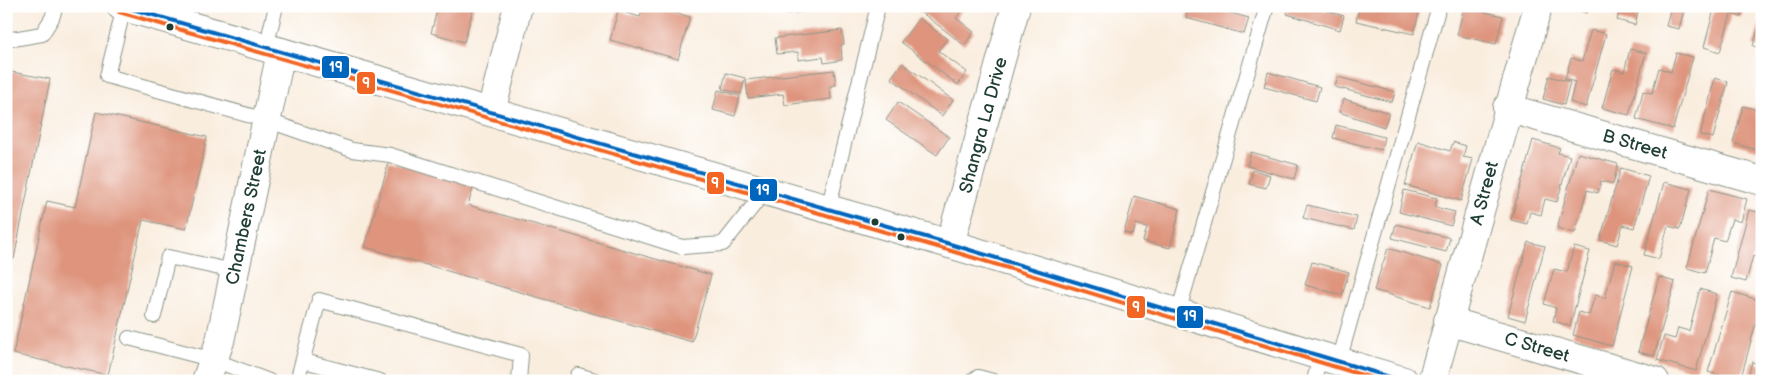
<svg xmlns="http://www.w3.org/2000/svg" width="1768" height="387" font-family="'Balsamiq Sans',sans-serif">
  <rect width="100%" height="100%" fill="#fff"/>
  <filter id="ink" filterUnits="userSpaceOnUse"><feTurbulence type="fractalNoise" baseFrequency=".02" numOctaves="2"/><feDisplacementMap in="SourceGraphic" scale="10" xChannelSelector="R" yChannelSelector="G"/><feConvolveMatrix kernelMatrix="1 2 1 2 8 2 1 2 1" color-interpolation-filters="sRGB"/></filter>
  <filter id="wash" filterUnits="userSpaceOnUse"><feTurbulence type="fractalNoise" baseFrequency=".0096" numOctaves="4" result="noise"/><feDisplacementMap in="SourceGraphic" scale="20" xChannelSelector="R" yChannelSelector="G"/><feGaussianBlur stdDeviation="1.12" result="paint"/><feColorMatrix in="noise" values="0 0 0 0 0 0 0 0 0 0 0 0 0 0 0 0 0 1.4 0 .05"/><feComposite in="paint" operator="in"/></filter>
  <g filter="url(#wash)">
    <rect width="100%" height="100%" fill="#f9edde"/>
    <g id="blocks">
      <g fill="#de947d">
        <path d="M438,6h36l-10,36 -33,-9z"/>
        <path d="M555,6h16l-1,5z"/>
        <path d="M604,6h17l-1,5 20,6 3,-11h9l38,11 -12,42 -68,-19 8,-29z"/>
        <path d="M785,6h55v1l-54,7z"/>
        <path d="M913,6h47l3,3 -7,9 18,14 -10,13z"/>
        <path d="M1190,6h15l44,12 -5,16 -58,-16z"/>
        <path d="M1289,6h23l32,10 -4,14 -53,-16z"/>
        <path d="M1360,6l60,2 -6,26 -58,-13z"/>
        <path d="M1571,6h18l-2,7 -17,-5z"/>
        <path d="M1621,6h18l-4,19 -18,-5z"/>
        <path d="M1671,6h14l-6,23 -13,-3z"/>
        <path d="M1715,6h29l-3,11 -10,-3 -11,38 -16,-5z"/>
        <path d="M1464,7l39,9 -7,28 -39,-9z"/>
        <path d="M919,18l28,21 -9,12 29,21 -9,13 -57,-43z"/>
        <path d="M1761,20h1v28l-9,-2z"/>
        <path d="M842,30l2,14 -3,1 1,15 -18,3 -1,-6 -25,3v-8l-21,2 -2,-16z"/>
        <path d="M1591,30l15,4 -20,73 -16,-5 5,-20 -10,-3 6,-21 11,3z"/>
        <path d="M1630,49l16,4 -17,62 -27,-7 11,-39 11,3z"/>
        <path d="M1676,53l17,4 -20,72 -37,-10 7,-28 9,2 7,-25 12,4z"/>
        <path d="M902,63l51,37 -11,16 -51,-38z"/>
        <path d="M834,70l2,15 -6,1 1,13 -46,6 -2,-11 -35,4 -2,-18z"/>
        <path d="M6,71l44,8 -36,180 -8,-1z"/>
        <path d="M1268,72l52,15 -4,14 -52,-14z"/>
        <path d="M726,73l19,5 -4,16 -19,-5z"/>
        <path d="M1549,76l21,6 -6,23 -21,-6z"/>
        <path d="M1338,77l57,15 -3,10 -57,-15z"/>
        <path d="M1715,78l13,4 -15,56 -13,-3z"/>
        <path d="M1762,87v57l-2,7 -27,-8 10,-37 12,3z"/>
        <path d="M718,90l22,6 -5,20 -22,-6z"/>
        <path d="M1344,99l45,14 -5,14 -45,-15z"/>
        <path d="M898,102l51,35 -12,18 -51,-35z"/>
        <path d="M96,112l111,25 -21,92 -43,-9 -35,155 -95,-21 34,-153 28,6z"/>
        <path d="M1336,125l48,12 -3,13 -48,-12z"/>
        <path d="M1533,140l27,8 -2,5 12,3 -13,46 -12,-3 -4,16 -11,-3 -3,12 -16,-4z"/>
        <path d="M1418,141l32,10 3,-9 13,4 -3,11 10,2 -12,42 -56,-16z"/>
        <path d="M1251,152l47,13 -4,14 -47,-13z"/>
        <path d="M1578,153l40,11 -5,20 -12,-3 -3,12 -11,-3 -12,43 -18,-5z"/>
        <path d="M389,161l85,24 -6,20 243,70 -19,67 -327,-95z"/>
        <path d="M1621,168l28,8 -15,52 -11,-3 -6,20 -17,-5z"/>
        <path d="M1253,170l17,5 -4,13 -17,-4z"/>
        <path d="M1664,182l27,7 -11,40 -12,-3 -9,33 -15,-4z"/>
        <path d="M1709,189l38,10 -6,23 -9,-3 -7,22 -11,-3 -9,35 -18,-5z"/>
        <path d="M1404,190l33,8 -2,9 20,5 -4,14 -52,-14z"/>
        <path d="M1134,196l46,13 -10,39 -27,-7 4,-14 -11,-3 -3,11 -9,-2z"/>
        <path d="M1307,205l50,12 -3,13 -51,-12z"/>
        <path d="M1749,210l13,3v45l-9,-2 -7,26 -15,-4z"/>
        <path d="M1396,224l54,14 -4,14 -54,-14z"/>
        <path d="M1528,242l17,4 -20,75 -17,-5z"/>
        <path d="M1574,247l16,4 -20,75 -17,-5 3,-13 -12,-4 10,-35 13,3z"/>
        <path d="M1388,248l55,17 -13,42 -56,-17z"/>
        <path d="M1615,261l18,5 -21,80 -39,-11 6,-23 10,3 6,-20 10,3z"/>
        <path d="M1312,262l37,10 -7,23 -37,-10z"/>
        <path d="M1659,277l16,5 -21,74 -16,-4z"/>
        <path d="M1700,289l17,5 -21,77 -39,-11 7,-24 11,3 3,-11 11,3z"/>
        <path d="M1732,292l30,9 -22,80 -32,-9z"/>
        <path d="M1752,362l10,3v16h-15z"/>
      </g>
    </g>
  </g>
  <g filter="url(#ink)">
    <use href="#blocks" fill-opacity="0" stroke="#8c9589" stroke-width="1"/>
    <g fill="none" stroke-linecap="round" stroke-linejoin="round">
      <defs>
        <g id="lane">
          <path d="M124,7l-17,69 159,44 86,30 38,5 292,92 41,-3 42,-53"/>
          <path d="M6,37l7,2 29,-5 10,-16 4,-12"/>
          <path d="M266,48l10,-42"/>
          <path d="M828,209l50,-203"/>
          <path d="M1178,313l89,-307"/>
          <path d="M154,316l14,-59 66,14"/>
          <path d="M129,338l85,22 55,21"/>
          <path d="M304,361l76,20"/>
          <path d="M1339,361l100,-355"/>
          <path d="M297,381l22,-81 202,55 -2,26"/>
          <path d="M577,381l1,-6 20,6"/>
          <path d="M972,381l6,-4 15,4"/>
          <path d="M1314,381l6,-26"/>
        </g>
        <g id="street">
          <path d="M1507,108l255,73"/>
          <path d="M491,112l27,-106"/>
          <path d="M950,244l66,-238"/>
          <path d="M1448,321l207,60"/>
          <path d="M206,381l14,-40 61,-289"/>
          <path d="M1432,381l106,-375"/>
        </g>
        <path id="secondary" d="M121,6l829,238 454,137"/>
      </defs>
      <use href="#lane" stroke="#8c9589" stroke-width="16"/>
      <use href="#street" stroke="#8c9589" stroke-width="30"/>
      <use href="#secondary" stroke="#8c9589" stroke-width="30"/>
      <use href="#lane" stroke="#fff" stroke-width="14"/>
      <use href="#street" stroke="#fff" stroke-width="28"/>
      <use href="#secondary" stroke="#fff" stroke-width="28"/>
      <defs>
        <path id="bus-1" d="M122,6l828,238 453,137"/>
        <path id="bus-2" d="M119,12l829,238 434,131"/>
      </defs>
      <use href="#bus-1" stroke="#fff" stroke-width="8"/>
      <use href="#bus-2" stroke="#fff" stroke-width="8"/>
      <use href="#bus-1" stroke="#0065bd" stroke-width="4"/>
      <use href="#bus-2" stroke="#f26522" stroke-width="4"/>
    </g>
  </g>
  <g fill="#1f3d34" stroke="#fff" stroke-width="2">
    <circle cx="170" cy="27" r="4.5"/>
    <circle cx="875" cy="222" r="4.5"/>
    <circle cx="901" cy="237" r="4.5"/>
  </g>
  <g text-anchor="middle" stroke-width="5" stroke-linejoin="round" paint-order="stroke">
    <g font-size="18" fill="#1f3d34" stroke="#fff">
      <text transform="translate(983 125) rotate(-75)" y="6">Shangra La Drive</text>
      <text transform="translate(1635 144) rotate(16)" y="6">B Street</text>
      <text transform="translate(1484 193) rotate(-75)" y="6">A Street</text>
      <text transform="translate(246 217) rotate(-78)" y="6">Chambers Street</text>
      <text transform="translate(1537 347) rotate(16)" y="6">C Street</text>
    </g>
  </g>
  <g stroke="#fff" stroke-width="2">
    <rect x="321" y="55" width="29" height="24" rx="5" fill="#0065bd"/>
    <rect x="356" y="71" width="20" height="24" rx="5" fill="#f26522"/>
    <rect x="706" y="171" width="19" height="24" rx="5" fill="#f26522"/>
    <rect x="749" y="178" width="29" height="24" rx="5" fill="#0065bd"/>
    <rect x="1126" y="295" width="20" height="24" rx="5" fill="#f26522"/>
    <rect x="1176" y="305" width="28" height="24" rx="5" fill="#0065bd"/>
  </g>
  <g font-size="14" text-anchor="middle" font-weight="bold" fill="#fff">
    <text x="336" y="72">19</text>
    <text x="366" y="88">9</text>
    <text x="715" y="188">9</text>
    <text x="763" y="195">19</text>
    <text x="1136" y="312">9</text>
    <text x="1190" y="321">19</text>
  </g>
  <rect width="1768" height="387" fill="none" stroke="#fff" stroke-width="25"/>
</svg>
